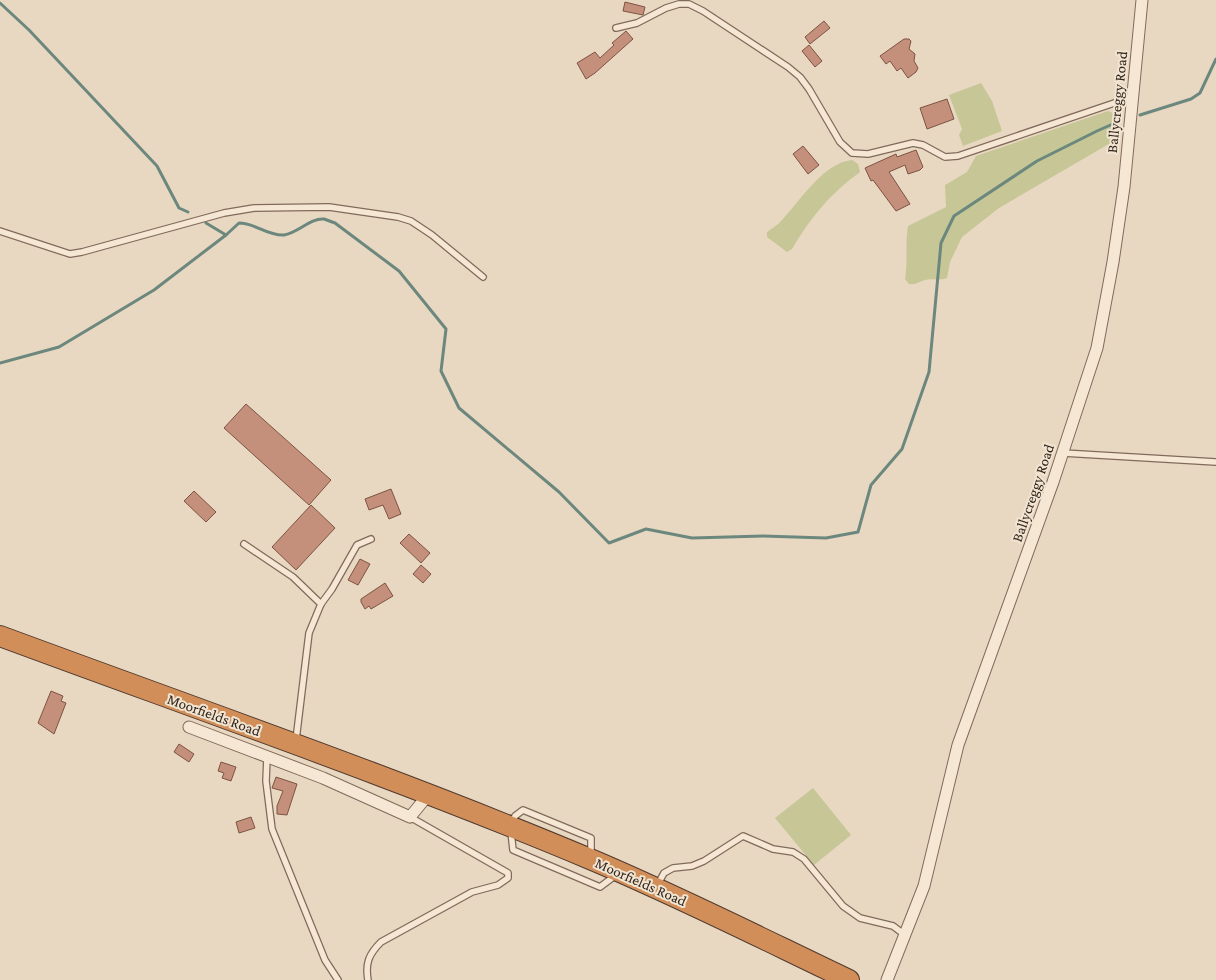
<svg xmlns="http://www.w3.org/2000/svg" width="1216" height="980" font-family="'Crimson Pro',serif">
  <rect width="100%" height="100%" fill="#e9d8c1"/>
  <g fill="#c6c697">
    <path d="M981,83l11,18 10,30 -39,15 -4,-11 3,-6 -13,-34z"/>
    <path d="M1108,111l8,3 2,18 -4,9 -115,67 -37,29 -12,25 -3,16c-8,3 -15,0 -22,2 -7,2 -9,5 -16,4l-4,-5c3,-18 0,-36 3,-53l38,-19 -1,-22 22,-13 9,-16z"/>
    <path d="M852,160l6,4 2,8c-30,22 -49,45 -68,77l-5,3 -20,-15v-5c5,-4 11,-7 15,-12 19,-20 41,-57 70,-60z"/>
    <path d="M813,788l38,47 -37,30 -39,-47z"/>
  </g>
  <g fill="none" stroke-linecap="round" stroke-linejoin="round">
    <g stroke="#6c887e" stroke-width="3">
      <path d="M0,3l29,27 128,136 22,42 9,4"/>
      <path d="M1140,115l51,-16 9,-6 16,-34"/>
      <path d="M206,223l20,12 13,-12c17,0 28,13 45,12 14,-2 26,-17 40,-16 3,1 8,3 11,4l64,48 47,58 -5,42 18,37 100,84 50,51 37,-14 46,9 71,-2 63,2 32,-6 13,-47 31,-36 27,-77 12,-129 13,-27 83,-55 60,-30 18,-8"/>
      <path d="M0,363l59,-16 95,-57 72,-55"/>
    </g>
  </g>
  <g fill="#c4907b" stroke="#7d5343">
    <path d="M625,2l20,5 -2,8 -20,-4z"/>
    <path d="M824,21l6,7 -20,16 -5,-7z"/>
    <path d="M626,31l7,8 -38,34 -9,6 -9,-16 18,-11 5,6 14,-13 -2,-2z"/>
    <path d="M904,39h5l2,2 -2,8 6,5 -1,7 4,7 -2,4 -8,6 -7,-10 -4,3 -7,-10 -4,3 -6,-8z"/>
    <path d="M809,45l13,16 -7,6 -13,-16z"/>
    <path d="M947,99l7,20 -27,10 -7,-21z"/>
    <path d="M803,146l16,19 -11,9 -15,-20z"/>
    <path d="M916,150l7,17 -3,3 -12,4 -3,-9 -16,7 21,32 -14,7 -23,-31 -2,1 -6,-13 31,-14 1,3z"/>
    <path d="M246,404l85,76 -22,25 -85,-77z"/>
    <path d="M391,489l10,25 -12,5 -6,-14 -14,5 -4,-11z"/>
    <path d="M194,491l22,21 -10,10 -22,-21z"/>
    <path d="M311,505l24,23 -39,42 -24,-23z"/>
    <path d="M409,534l21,19 -9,10 -21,-20z"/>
    <path d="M360,559l10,5 -12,21 -10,-5z"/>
    <path d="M421,565l10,9 -8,9 -10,-9z"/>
    <path d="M385,583l8,13 -22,13 -2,-3 -4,3 -4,-7v-3z"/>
    <path d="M51,691l12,5 -2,5 5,2 -12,31 -16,-11z"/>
    <path d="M179,744l15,10 -5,8 -15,-10z"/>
    <path d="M221,762l15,5 -5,14 -9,-3 2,-5 -6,-2z"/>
    <path d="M276,777l21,7 -10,31 -10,-1v-8l6,-15 -11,-3z"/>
    <path d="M251,817l4,11 -16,5 -3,-11z"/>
  </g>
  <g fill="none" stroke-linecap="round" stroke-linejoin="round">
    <defs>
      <g id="lane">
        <path d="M616,28l21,-5 29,-15 13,-4h10l14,7 85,56 12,10 9,12 31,53 12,11 16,1 45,-11 10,2 22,12 13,-1 174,-59"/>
        <path d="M0,231l70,23 12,-2 142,-39 30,-5 75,-1 69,10 13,4 21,14 51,42"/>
        <path d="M1063,453l153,9"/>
        <path d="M244,544l49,33 28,27 -12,29 -13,107"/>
        <path d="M321,604l11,-15 25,-44 14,-6"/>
        <path d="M267,758l-1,23 6,48 53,131 13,20"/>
        <path d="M512,823l3,-7 8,-6 68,28v17"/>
        <path d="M511,832l2,18 87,37 16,-12"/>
        <path d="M658,884l6,-11 9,-5 19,-2 12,-5 39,-25 30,13 20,3 11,7 39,47 17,12 33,8 12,9"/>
        <path d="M368,980c-3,-17 1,-26 13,-38l91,-50 26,-7 10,-7v-5l-98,-56"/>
      </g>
      <g id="street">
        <path d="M189,727l134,51 87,39 18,-22"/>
        <path d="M887,980l37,-94 34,-141 95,-263 44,-134 16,-86 11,-75 18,-187"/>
      </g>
      <path id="highway" d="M0,636c197,73 397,142 590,223 88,37 173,80 259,121"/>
    </defs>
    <use href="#lane" stroke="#816a5b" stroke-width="8"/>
    <use href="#street" stroke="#816a5b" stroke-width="13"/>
    <use href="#highway" stroke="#4f3a2f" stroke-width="22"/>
    <use href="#lane" stroke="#f5e7d3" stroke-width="5.5"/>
    <use href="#street" stroke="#f5e7d3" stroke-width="11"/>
    <use href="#highway" stroke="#d18e59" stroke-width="20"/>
  </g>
  <g text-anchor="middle" stroke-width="4" stroke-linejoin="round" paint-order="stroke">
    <g font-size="15" fill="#32251d" stroke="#f1e4d0">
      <text transform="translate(1117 102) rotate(-84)" y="5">Ballycreggy Road</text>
      <text transform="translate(1033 493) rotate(-71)" y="5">Ballycreggy Road</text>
      <text transform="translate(214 715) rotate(20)" y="5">Moorfields Road</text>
      <text transform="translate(641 882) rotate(24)" y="5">Moorfields Road</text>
    </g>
  </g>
</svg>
